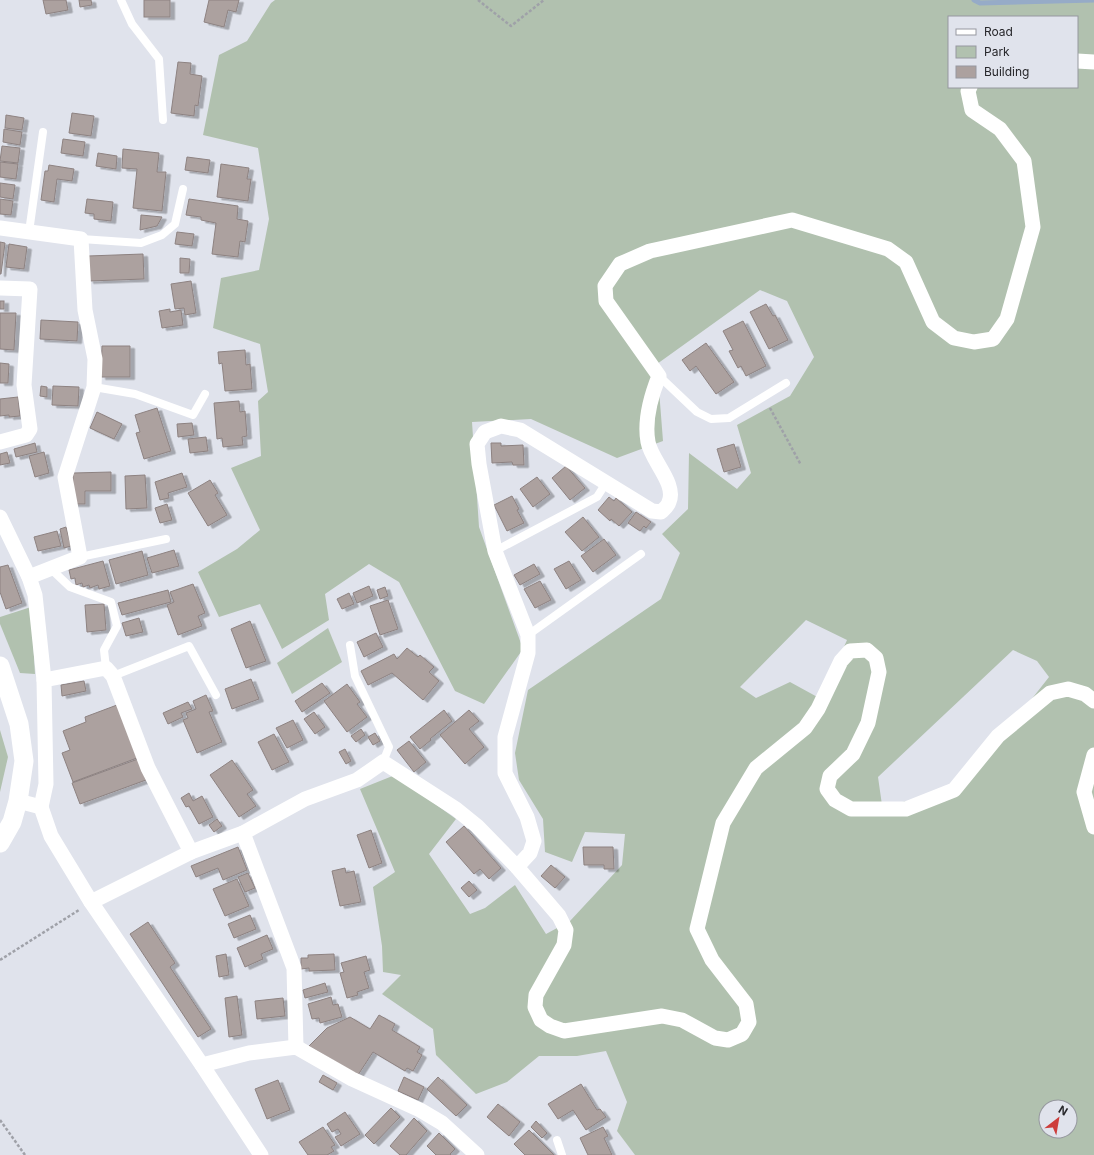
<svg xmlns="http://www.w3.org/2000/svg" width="1094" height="1155" font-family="Inter,sans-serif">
  <defs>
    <filter id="shadow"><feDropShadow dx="4.5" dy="2.5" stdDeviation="0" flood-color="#0004"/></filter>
  </defs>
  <rect width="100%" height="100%" fill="#e0e3ec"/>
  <g fill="#b1c1af" fill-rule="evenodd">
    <path d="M275,0h819v1155h-459l-18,-24 10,-29 -21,-51 -29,5h-38l-32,26 -31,12 -40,-39 -3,-26 -51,-35 19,-19 -18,-3 -1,-26 -9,-59 22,-15 -35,-83 35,-14 61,44 -27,35 41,60 15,-6 30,-23 31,49 24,-13 52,-56 3,-31 -40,-2 -13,30 -27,-10 -2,-33 -24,-39 -4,-27 13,-63 133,-91 19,-46 -18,-19 26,-25 1,-56 48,36 14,-16 -14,-48 53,-29 24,-39 -27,-56 -27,-11 -103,74 6,77 -46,17 -86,-39 -59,3 7,105 44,122 -39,55 -29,-13 -56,-109 -30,-18 -44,30 4,26 -47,29 -22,-45 -41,13 -21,-45 39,-23 23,-19 -29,-62 30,-12 -3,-55 10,-9 -8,-48 -47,-16 8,-50 38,-8 10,-51 -11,-71 -55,-13 16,-80 28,-14 24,-38zM949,17h128v70h-128zM806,620l41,20 -26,59 -31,-17 -34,16 -16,-11zM1013,650l24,11 12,16 -92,117 -75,11 -4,-28zM1046,1107h24v24h-24z"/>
    <path d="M31,607l4,67 -15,-1 -20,-49v-7z"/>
    <path d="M328,628l14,34 -50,32 -15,-31z"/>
    <path d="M0,730l8,27 -8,35z"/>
  </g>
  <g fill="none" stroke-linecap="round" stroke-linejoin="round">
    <path stroke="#96abc7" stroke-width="5" d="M974,0l6,3 114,-3"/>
  </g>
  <g fill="#aca19f" stroke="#8d8281" filter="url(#shadow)">
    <path d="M43,0h23l2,10 -22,4z"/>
    <path d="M79,0h12l1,5 -12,2z"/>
    <rect x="144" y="0" width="26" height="17"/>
    <path d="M209,0h30l-3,12 -8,-2 -4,17 -20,-5z"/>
    <path d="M178,62l13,1 -1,11 12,2 -4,30 -3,-1 -1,11 -23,-3z"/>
    <path d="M72,113l22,3 -3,20 -22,-3z"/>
    <path d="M6,115l18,3 -2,12 -17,-2z"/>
    <path d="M4,129l18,3 -2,13 -17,-3z"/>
    <path d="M63,139l22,3 -2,14 -22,-3z"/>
    <path d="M2,146l18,2 -2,15 -18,-2z"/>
    <path d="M123,149l36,4 -2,19h9l-4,39 -29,-3 4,-39 -15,-1z"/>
    <path d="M98,153l19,3 -1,13 -20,-3z"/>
    <path d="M187,157l23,3 -2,13 -23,-3z"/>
    <path d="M0,162l18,2 -2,15 -16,-2z"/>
    <path d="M221,164l28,4 -2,11h4l-3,22 -31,-4z"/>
    <path d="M49,165l25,4 -2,12 -15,-2 -3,23 -13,-2 4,-29h3z"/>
    <path d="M0,183l15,2 -2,14 -13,-2z"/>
    <path d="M0,199l13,2 -2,14 -11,-1z"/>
    <path d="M87,199l26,3 -2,19 -17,-2v-5l-9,-1z"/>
    <path d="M189,199l49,7 -1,13 11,2 -3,21 -5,-1 -2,16 -26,-3 4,-31 -15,-3v-3l-15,-2z"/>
    <path d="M141,215l21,2 -5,9 -17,4z"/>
    <path d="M177,232l17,2 -2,12 -17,-2z"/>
    <path d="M0,242l5,1 -4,31h-1z"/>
    <path d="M9,244l18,3 -3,22 -18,-2z"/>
    <path d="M143,254l1,25 -55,2 -1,-25z"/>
    <path d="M180,258l10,1 -1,14h-9z"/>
    <path d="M191,281l5,32 -11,2 -1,-7 -9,1 -4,-25z"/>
    <rect x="0" y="301" width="4" height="8"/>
    <path d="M766,304l7,12 2,-1 13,25 -19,9 -19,-37z"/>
    <path d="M170,309v3l11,-2 2,15 -21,3 -3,-17z"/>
    <path d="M0,313h16l-2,37 -14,-1z"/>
    <path d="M41,320l37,2 -1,19 -37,-2z"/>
    <path d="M743,321l23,45 -20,10 -5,-10 -3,2 -9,-17 4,-1 -10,-19z"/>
    <path d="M706,343l28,39 -18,12 -20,-28 -6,5 -8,-11z"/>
    <path d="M102,346h28v31h-29z"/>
    <path d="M245,350l1,15 4,-1 2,25 -27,2 -3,-28 -3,1 -1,-12z"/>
    <path d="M0,363l9,1 -1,19h-8z"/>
    <path d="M41,386l6,1v10l-7,-1z"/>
    <path d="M53,386l26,1 -1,19 -26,-1z"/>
    <path d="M18,397l2,19 -11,1v-2l-9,1v-17z"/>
    <path d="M239,401l1,11 5,-1 2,25 -5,1 1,8 -20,2 -1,-9 -5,1 -3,-36z"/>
    <path d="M157,408l14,43 -27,8 -8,-26 4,-1 -5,-17z"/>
    <path d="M97,412l25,12 -8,15 -24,-11z"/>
    <path d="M192,423l2,12 -16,2 -1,-13z"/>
    <path d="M206,437l2,14 -18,2 -2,-14z"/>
    <path d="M35,443l2,9 -21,5 -2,-8z"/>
    <path d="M491,443h10v3l22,-1 1,20h-11l-1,-3 -20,1z"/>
    <path d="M734,444l7,23 -17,5 -7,-23z"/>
    <path d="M7,452l3,11 -10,2v-11z"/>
    <path d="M44,452l5,21 -14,4 -6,-21z"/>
    <path d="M566,466l19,22 -15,12 -18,-22z"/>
    <path d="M111,472v19h-26v13h-12v-31z"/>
    <path d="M182,473l5,14 -19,6 1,5 -9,2 -5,-18z"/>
    <path d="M145,475l2,33 -21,1 -1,-33z"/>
    <path d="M537,477l13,17 -17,13 -13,-18z"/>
    <path d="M210,480l8,13 -3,2 12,20 -19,11 -20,-33z"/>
    <path d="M512,496l7,13 -2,1 7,13 -17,8 -13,-26z"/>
    <path d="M609,497l5,4 2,-3 16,14 -13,14 -8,-7 -1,2 -12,-11z"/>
    <path d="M167,504l5,16 -12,3 -5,-15z"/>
    <path d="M636,512l15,10 -5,6 -2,-2 -4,5 -12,-8z"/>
    <path d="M583,517l16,20 -17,14 -17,-19z"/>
    <path d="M66,527l5,19 -7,2 -4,-19z"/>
    <path d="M57,531l4,15 -23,5 -4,-14z"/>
    <path d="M604,539l12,16 -23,17 -12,-16z"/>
    <path d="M174,550l5,16 -27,7 -5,-15z"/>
    <path d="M142,551l6,24 -32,9 -7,-24z"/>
    <path d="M103,561l7,25 -11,3 -1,-4 -8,3 -1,-3 -6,2 -1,-4 -6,2 -1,-7 -4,1 -2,-9z"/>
    <path d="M569,561l12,19 -15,9 -12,-20z"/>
    <path d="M534,564l6,10 -20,11 -6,-10z"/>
    <path d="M8,565l14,38 -16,6 -6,-17v-25z"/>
    <path d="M540,581l11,19 -16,8 -11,-19z"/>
    <path d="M193,584l12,29 -7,3 4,10 -24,9 -11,-30 7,-3 -4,-10z"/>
    <path d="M369,586l4,10 -16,7 -4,-10z"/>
    <path d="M385,587l3,9 -8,3 -3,-9z"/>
    <path d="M168,590l3,12 -49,13 -4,-12z"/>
    <path d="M349,593l5,11 -12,5 -5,-10z"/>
    <path d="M388,600l10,29 -18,6 -10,-29z"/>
    <path d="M104,604l2,26 -19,2 -2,-27z"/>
    <path d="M139,618l4,14 -17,4 -4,-13z"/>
    <path d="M250,621l16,40 -20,7 -15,-39z"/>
    <path d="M376,633l7,14 -19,10 -7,-15z"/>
    <path d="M407,648l11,9 2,-2 14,12 -5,5 10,9 -16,19 -31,-27 -24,12 -7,-14 33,-17 3,5z"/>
    <path d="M251,679l8,20 -27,10 -7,-20z"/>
    <path d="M84,681l2,10 -24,5 -1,-11z"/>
    <path d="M322,683l8,10 -28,19 -7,-11z"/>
    <path d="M347,684l13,18 -3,2 10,13 -20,15 -23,-31z"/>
    <path d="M206,695l7,16 -4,1 13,30 -25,11 -14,-33 5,-2 -2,-5 10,-4 -3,-8z"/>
    <path d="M188,702l4,7 -11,4 2,4 -15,7 -5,-11z"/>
    <path d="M117,705l20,53 -64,24 -11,-29 8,-3 -7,-19 23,-9 -1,-5z"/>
    <path d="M444,710l8,11 -22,18 1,1 -11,9 -10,-12z"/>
    <path d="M469,710l10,11 -10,8 15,18 -19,17 -25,-29z"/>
    <path d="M314,712l11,15 -10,7 -11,-15z"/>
    <path d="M293,720l10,20 -16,8 -11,-20z"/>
    <path d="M361,729l4,6 -9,7 -5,-6z"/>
    <path d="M375,733l5,8 -7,4 -5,-8z"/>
    <path d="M274,734l15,28 -17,8 -14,-28z"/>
    <path d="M409,741l17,21 -12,10 -17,-22z"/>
    <path d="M345,749l6,12 -5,3 -7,-12z"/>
    <path d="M138,759l8,21 -66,24 -8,-21z"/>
    <path d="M232,760l21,30 -6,4 9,12 -17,11 -29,-42z"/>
    <path d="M189,793l4,8 9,-5 11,21 -14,7 -10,-18 -3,1 -5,-9z"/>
    <path d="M217,819l5,7 -8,6 -5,-7z"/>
    <path d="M464,826l37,42 -12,11 -9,-10 -6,5 -28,-32z"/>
    <path d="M371,830l11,33 -13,5 -12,-33z"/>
    <path d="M238,847l9,23 -24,10 -5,-12 -22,9 -5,-11z"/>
    <path d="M583,847h30l1,22h-10v-4h-20z"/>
    <path d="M551,865l14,12 -10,11 -14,-12z"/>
    <path d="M345,868l1,5 8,-2 7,31 -21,4 -8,-35z"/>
    <path d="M248,873l7,15 -10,4 -7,-15z"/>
    <path d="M237,879l12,27 -24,10 -12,-27z"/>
    <path d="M469,881l8,9 -8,7 -8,-9z"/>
    <path d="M250,915l6,14 -22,9 -6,-14z"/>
    <path d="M148,922l27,41 -5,4 41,62 -13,8 -68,-103z"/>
    <path d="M267,935l6,14 -12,5 2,5 -18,8 -8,-19z"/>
    <path d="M226,954l3,21 -10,2 -3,-21z"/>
    <path d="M334,954l1,16 -26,1v-3l-8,1v-11h7v-3z"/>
    <path d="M366,956l4,14 -6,2 5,16 -12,4 1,3 -11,3 -7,-25 4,-1 -3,-9z"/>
    <path d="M325,983l3,9 -23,6 -2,-8z"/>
    <path d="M237,996l5,39 -13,2 -4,-39z"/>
    <path d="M331,997l2,8 5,-1 4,13 -22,6 -1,-5 -7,1 -4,-15z"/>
    <path d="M283,998l2,18 -28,3 -2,-18z"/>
    <path d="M379,1015l16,9 -3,6 28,17 -3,5 5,3 -9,16 -6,-3 -2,3 -32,-19 -15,23 -49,-29 18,-18 23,-11 20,12z"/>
    <path d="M323,1075l14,8 -4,7 -14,-8z"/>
    <path d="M404,1077l20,10 -6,13 -20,-9z"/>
    <path d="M438,1077l29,28 -11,11 -29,-27z"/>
    <path d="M278,1080l12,30 -23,9 -12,-30z"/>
    <path d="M581,1084l16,26 3,-1 6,8 -20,13 -13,-20 -15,9 -10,-15z"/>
    <path d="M498,1104l22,18 -11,14 -22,-19z"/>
    <path d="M391,1108l9,9 -26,27 -9,-9z"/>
    <path d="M345,1112l15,22 -19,12 -6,-9 6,-3 -3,-5 -6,3 -5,-8z"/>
    <path d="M414,1118l13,13 -21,24h-6l-10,-9z"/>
    <path d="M536,1121l11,12 -5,5 -11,-11z"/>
    <path d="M323,1127l12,18 -4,2 3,4 -7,4h-19l-9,-13z"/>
    <path d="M603,1127l5,9 -4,2 8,17h-24l-8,-17z"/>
    <path d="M529,1130l25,25h-29l-11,-11z"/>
    <path d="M439,1133l16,16 -5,5 1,1h-15l-9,-9z"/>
  </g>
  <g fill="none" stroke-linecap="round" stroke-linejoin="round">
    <g stroke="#9fa1a8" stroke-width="2.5" stroke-dasharray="3 2" stroke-linecap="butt">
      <path d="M478,0l33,26 33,-26"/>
      <path d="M770,408l31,57"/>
      <path d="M0,960l79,-50"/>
      <path d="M0,1120l25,35"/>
    </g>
    <g stroke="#fff" stroke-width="8">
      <path d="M121,0l11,24 27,35 4,61"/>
      <path d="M29,232l14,-100"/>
      <path d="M81,239l60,4 21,-8 13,-11 8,-35"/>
      <path d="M659,376l38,36 14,7 18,-1 57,-35"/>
      <path d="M94,387l41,7 58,21 12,-21"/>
      <path d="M495,551l102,-54 9,-14"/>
      <path d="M80,557l86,-18"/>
      <path d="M51,569l19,18 41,15 6,24 -13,24 2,18"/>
      <path d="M528,635l113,-81"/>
      <path d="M350,645l5,31 34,71 -6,15"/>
      <path d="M113,676l76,-30 27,49"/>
      <path d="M557,1140l5,15"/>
    </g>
    <g stroke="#fff" stroke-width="15">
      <path d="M1077,61l17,1"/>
      <path d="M0,228l81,11 4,71 10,49 -1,28 -29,90 15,80 -51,20"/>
      <path d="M0,288l30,1 -6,96 6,44 -4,6 -26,7"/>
      <path d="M0,517l29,60 6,18 9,85 2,104 -5,23"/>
      <path d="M44,680l62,-12 7,8 35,92 43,84"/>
      <path d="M1094,755l-10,37 10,35"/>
      <path d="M18,801l23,6 10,29 40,66 111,163 59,90"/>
      <path d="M243,833l51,135 2,79"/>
      <path d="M517,867l13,-14 4,-12 -7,-24 -22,-44v-36l23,-84v-18l-33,-84 -16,-87 -2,-20 8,-12 16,-6 19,4 132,81 9,1c3,-3 7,-6 8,-10 8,-18 -18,-42 -21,-60 -4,-22 3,-46 11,-66l-53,-75 -1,-15 15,-22 30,-13 142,-31 96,29 18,13 27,60 21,16 20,4 19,-3 14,-20 26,-92 -9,-66 -24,-32 -28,-19 -4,-19 2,-4"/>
      <path d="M91,902l100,-50 52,-19 62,-34 52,-19 26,-18 73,47 21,17 40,41 42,49 7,14 -2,15 -28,50 -1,12 6,13 9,6 14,5 98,-15 20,4 33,18 13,2 14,-6 7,-12 -3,-18 -34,-44 -15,-31 26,-106 33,-55 49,-40 13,-19 23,-48 9,-10 17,-1 9,8 3,14 -11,51 -15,31 -23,22 -3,13 8,11 16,9h55l48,-19 44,-54 52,-43 18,-4 17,5 9,7"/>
      <path d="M202,1065l47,-12 47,-6 56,32 68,31 22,13 35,32"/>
    </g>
    <path stroke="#fff" stroke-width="19" d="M0,666l19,58 5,37 -6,40 -6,21 -12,21"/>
  </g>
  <rect x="948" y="16" width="130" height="72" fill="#e0e3ec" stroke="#96989f"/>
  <rect x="956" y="29" width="20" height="6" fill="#ffffff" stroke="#96989f"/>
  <text x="984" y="36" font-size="12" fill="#27272b">Road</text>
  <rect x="956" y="46" width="20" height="12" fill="#b1c1af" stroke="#96989f"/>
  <text x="984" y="56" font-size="12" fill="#27272b">Park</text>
  <rect x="956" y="66" width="20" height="12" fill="#aca19f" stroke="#96989f"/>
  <text x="984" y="76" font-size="12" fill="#27272b">Building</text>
  <g transform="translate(1058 1119) rotate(31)"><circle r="19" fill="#e0e3ec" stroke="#96989f"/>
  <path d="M0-3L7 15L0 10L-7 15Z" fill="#cd3e3c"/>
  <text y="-6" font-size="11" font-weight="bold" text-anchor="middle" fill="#27272b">N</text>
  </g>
</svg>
